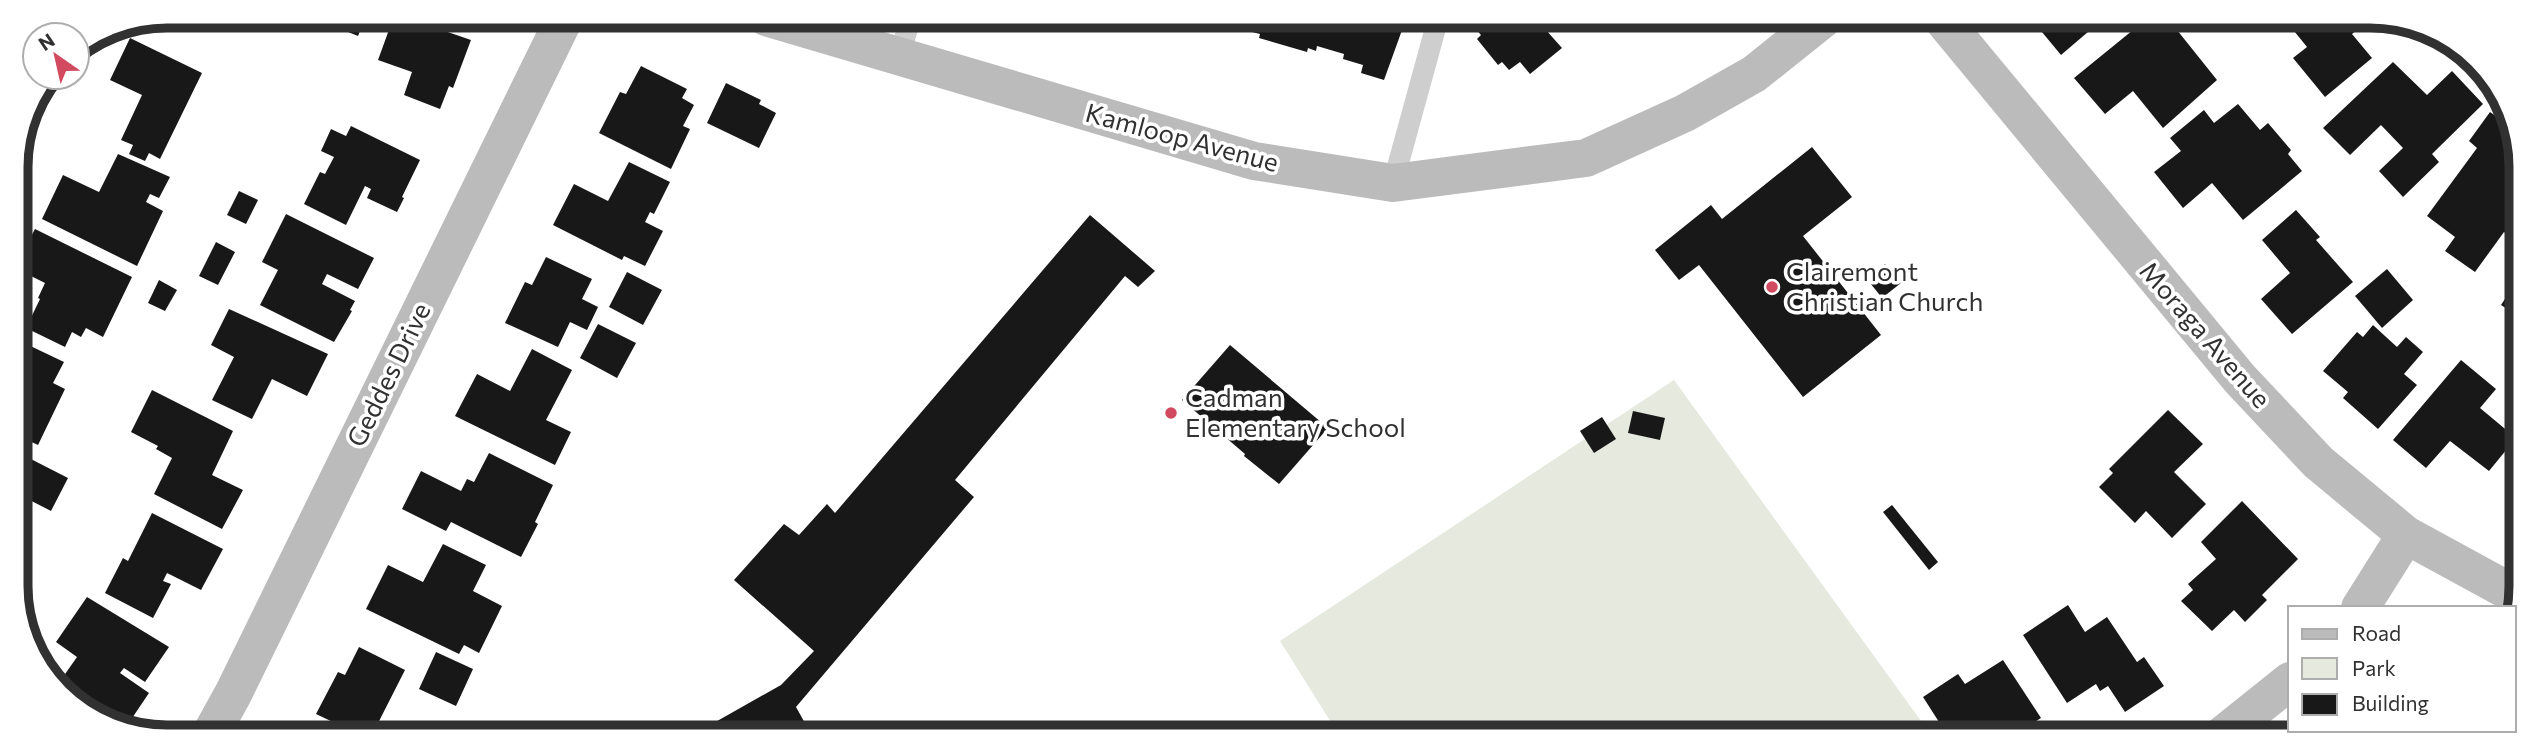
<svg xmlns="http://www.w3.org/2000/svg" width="2537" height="753" font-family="Commissioner,sans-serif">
  <rect width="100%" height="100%" fill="#fff"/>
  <path fill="#e5e9de" d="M1674,380l258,356 -593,-1 -59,-94z"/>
  <g fill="#181818">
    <path d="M308,16h58l-8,20z"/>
    <path d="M394,16h34l14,5 -3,8 32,11 -18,48 -4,-2 -9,23 -36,-14 8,-23 -34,-12z"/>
    <path d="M1115,18h26l-2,8z"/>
    <path d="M1181,18h25l-3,9 -23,-6z"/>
    <path d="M1207,18h21l178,1 -22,61 -23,-7 2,-8 -20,-6 1,-5 -27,-8 -1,5 -8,-3 -1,4 -48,-14 1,-4 -8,-2 2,-4 -26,-8 -2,4z"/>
    <path d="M1481,19h70l4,5 -9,6 16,18 -32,26 -10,-12 -11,8 -7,-8 -4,3 -21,-26 4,-4 -8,-9z"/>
    <path d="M2032,20h70l-41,35z"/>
    <path d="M2135,20h34l48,60 -54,48 -30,-37 -28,23 -31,-36 59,-48 -4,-5z"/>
    <path d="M2286,21h82l-16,13 20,24 -47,39 -32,-39 14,-11z"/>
    <path d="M130,38l72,35 -42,86 -11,-6 -4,8 -16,-7 4,-9 -12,-5 21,-45 -32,-15z"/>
    <path d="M2393,62l34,33 25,-24 31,33 -51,50 7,8 -36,35 -24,-26 24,-23 -22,-23 -31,30 -27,-27z"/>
    <path d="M641,66l46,23 -5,9 12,7 -11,21 7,3 -19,40 -72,-36 21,-41 6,2z"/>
    <path d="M726,83l35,17 -2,4 17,9 -17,35 -52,-25z"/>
    <path d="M2238,104l22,26 8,-7 23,27 -3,4 14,17 -59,49 -31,-37 -29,25 -29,-36 27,-21 -11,-13 34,-28 10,13z"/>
    <path d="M2490,112l24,17 4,9v7l-12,17 12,9 -5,6 5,3v47l-7,10 -7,-5 -29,40 -30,-21 10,-14 -28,-21 50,-68 -8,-7z"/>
    <path d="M351,126l69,34 -18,37 2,1 -7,14 -30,-14 4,-9 -6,-3 -19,39 -42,-21 16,-32 5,2 9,-17 -13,-6 10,-22 15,7z"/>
    <path d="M1812,147l40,50 -49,39 78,99 -78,62 -104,-132 -20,15 -24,-30 56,-45 11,14z"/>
    <path d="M118,154l52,23 -11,21 -9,-4 -4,8 17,9 -26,55 -95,-47 21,-44 36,17z"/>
    <path d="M629,162l41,20 -16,32 -4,-2 -5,10 18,9 -18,35 -21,-10 -2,4 -69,-35 21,-41 34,17z"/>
    <path d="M239,191l19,9 -12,24 -19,-9z"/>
    <path d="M2296,210l24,27 -4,3 37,42 -61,52 -31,-35 29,-26 -28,-33z"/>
    <path d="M286,214l88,44 -16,31 -31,-15 -5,10 33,17 -5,9 2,1 -18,31 -74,-37 18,-35 -16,-8z"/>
    <path d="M1090,215l65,56 -17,16 -13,-11 -170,204 19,17 -178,210 15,27 -115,-1 85,-48 33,-34 -80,-71 50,-56 15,11 28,-31 8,9z"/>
    <path d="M35,229l97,48 -29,60 -17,-9 -5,9 -9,-5 -7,15 -39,-19 14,-29 -2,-1 7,-15 -28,-14v-6z"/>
    <path d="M216,242l19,10 -17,33 -19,-9z"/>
    <path d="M546,257l46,22 -10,20 16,8 -11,23 -17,-8 -12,25 -53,-24 20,-41 7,3z"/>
    <path d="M1885,264l16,19 -19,15 -15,-19z"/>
    <path d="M2387,269l26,31 -31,28 -27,-32z"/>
    <path d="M627,272l35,18 -19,35 -34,-18z"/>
    <path d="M2518,279v37l-17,-11z"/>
    <path d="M159,280l18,10 -12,21 -17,-8z"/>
    <path d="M229,309l99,45 -21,42 -35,-17 -20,40 -40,-19 22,-43 -23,-12z"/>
    <path d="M598,324l38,19 -19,35 -37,-20z"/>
    <path d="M2373,325l24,22 9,-10 17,15 -19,22 13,11 -39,44 -35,-31 5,-6 -25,-21 34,-39 6,5z"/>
    <path d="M22,342l42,20 -11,21 12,6 -27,56 -15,-7 -3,5 -2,-1 -1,-97 3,1z"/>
    <path d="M1230,345l98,83 -49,56 -35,-28 1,-2 -63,-54z"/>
    <path d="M532,349l40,21 -26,50 25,12 -16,33 -100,-49 22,-42 33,17z"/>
    <path d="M2461,360l35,29 -16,19 36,30 -27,33 -39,-30 -24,27 -33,-28z"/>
    <path d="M152,390l81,41 -21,44 31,15 -21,39 -68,-35 18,-36 -16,-9 2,-3 -27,-14z"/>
    <path d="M2168,410l35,34 -29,28 32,32 -34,34 -26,-27 -11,12 -36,-36 14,-14 -4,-4z"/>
    <path d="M1633,411l32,7 -5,22 -32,-7z"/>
    <path d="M1602,417l14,22 -22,14 -14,-22z"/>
    <path d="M489,453l64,32 -18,37 3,2 -17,33 -70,-35 -5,9 -44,-22 19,-38 40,20 6,-12 7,3z"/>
    <path d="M23,455l45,23 -17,33 -33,-17v-30z"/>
    <path d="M2242,501l56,58 -36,36 5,5 -22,22 -11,-12 -22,21 -31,-30 12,-11 -5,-6 28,-25 -15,-17z"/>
    <path d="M1892,505l46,57 -9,8 -46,-58z"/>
    <path d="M152,513l71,36 -22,41 -34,-17 -4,8 8,3 -18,34 -48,-25 18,-35 5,3z"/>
    <path d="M443,544l43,21 -13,26 29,15 -23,47 -15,-8 -5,9 -93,-45 22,-44 35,17z"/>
    <path d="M87,597l82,50 -24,35 -21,-14 -4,5 29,20 -25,37 -68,-43 21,-30 -21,-15z"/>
    <path d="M2068,605l17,27 22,-15 30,45 7,-5 20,29 -39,26 -17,-26 -8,5 -4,-7 -29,19 -44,-68z"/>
    <path d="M37,623l6,41 -19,-39z"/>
    <path d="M359,647l46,23 -32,63h-17l-40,-19 22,-42 7,3z"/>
    <path d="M436,652l37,17 -17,37 -37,-17z"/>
    <path d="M2003,660l38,58 -28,18h-65l-25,-39 35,-23 7,10z"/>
  </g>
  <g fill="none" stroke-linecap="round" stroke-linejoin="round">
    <g stroke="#cecece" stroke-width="21">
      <path d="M899,57l12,-40"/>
      <path d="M1393,183l45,-164"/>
    </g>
    <g stroke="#bbb" stroke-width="38">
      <path d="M766,17l488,144 139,22 193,-25 99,-45 69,-39 69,-55"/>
      <path d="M1943,20l297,359 78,83 88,73 110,60"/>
      <path d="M2360,608l46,-73"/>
      <path d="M212,732l21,-38 332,-677"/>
      <path d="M2220,737l70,-56"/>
    </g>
  </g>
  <g fill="#d24a60" stroke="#fff" stroke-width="2.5">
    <circle cx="1772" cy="287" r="7"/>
    <circle cx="1171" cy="413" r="7"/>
  </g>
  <g text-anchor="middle" stroke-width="7" stroke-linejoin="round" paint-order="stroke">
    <g font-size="26" fill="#313131" stroke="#fff">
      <text transform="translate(1182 138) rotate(15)" y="9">Kamloop Avenue</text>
      <text transform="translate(2205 335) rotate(49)" y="9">Moraga Avenue</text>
      <text transform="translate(389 375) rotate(-64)" y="9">Geddes Drive</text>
    </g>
    <g font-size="26" fill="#313131" stroke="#fff" text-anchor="start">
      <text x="1786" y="281">Clairemont<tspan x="1786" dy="30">Christian Church</tspan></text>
      <text x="1185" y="407">Cadman<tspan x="1185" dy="30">Elementary School</tspan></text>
    </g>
  </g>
  <path d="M0 0H2537V753H0ZM167 28H2370A139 139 0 0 1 2509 167V586A139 139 0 0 1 2370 725H167A139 139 0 0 1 28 586V167A139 139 0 0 1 167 28Z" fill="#fff" fill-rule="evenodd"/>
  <path fill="none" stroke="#313131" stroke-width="9" d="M167 28H2370A139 139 0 0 1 2509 167V586A139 139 0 0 1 2370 725H167A139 139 0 0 1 28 586V167A139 139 0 0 1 167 28Z"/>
  <rect x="2288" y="606" width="228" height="126" fill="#ffffff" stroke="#adadad" stroke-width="2"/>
  <rect x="2302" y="629" width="35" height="10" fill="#bbbbbb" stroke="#adadad" stroke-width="2"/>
  <text x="2352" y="641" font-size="21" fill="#313131">Road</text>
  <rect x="2302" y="658" width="35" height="21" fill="#e5e9de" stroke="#adadad" stroke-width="2"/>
  <text x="2352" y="676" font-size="21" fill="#313131">Park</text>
  <rect x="2302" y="694" width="35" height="21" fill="#181818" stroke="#adadad" stroke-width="2"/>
  <text x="2352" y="711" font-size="21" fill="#313131">Building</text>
  <g transform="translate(56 56) rotate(326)"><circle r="33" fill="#ffffff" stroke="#adadad" stroke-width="2"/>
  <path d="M0-5L12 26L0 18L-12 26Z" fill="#d24a60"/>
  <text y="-10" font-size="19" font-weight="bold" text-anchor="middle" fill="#313131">N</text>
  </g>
</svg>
